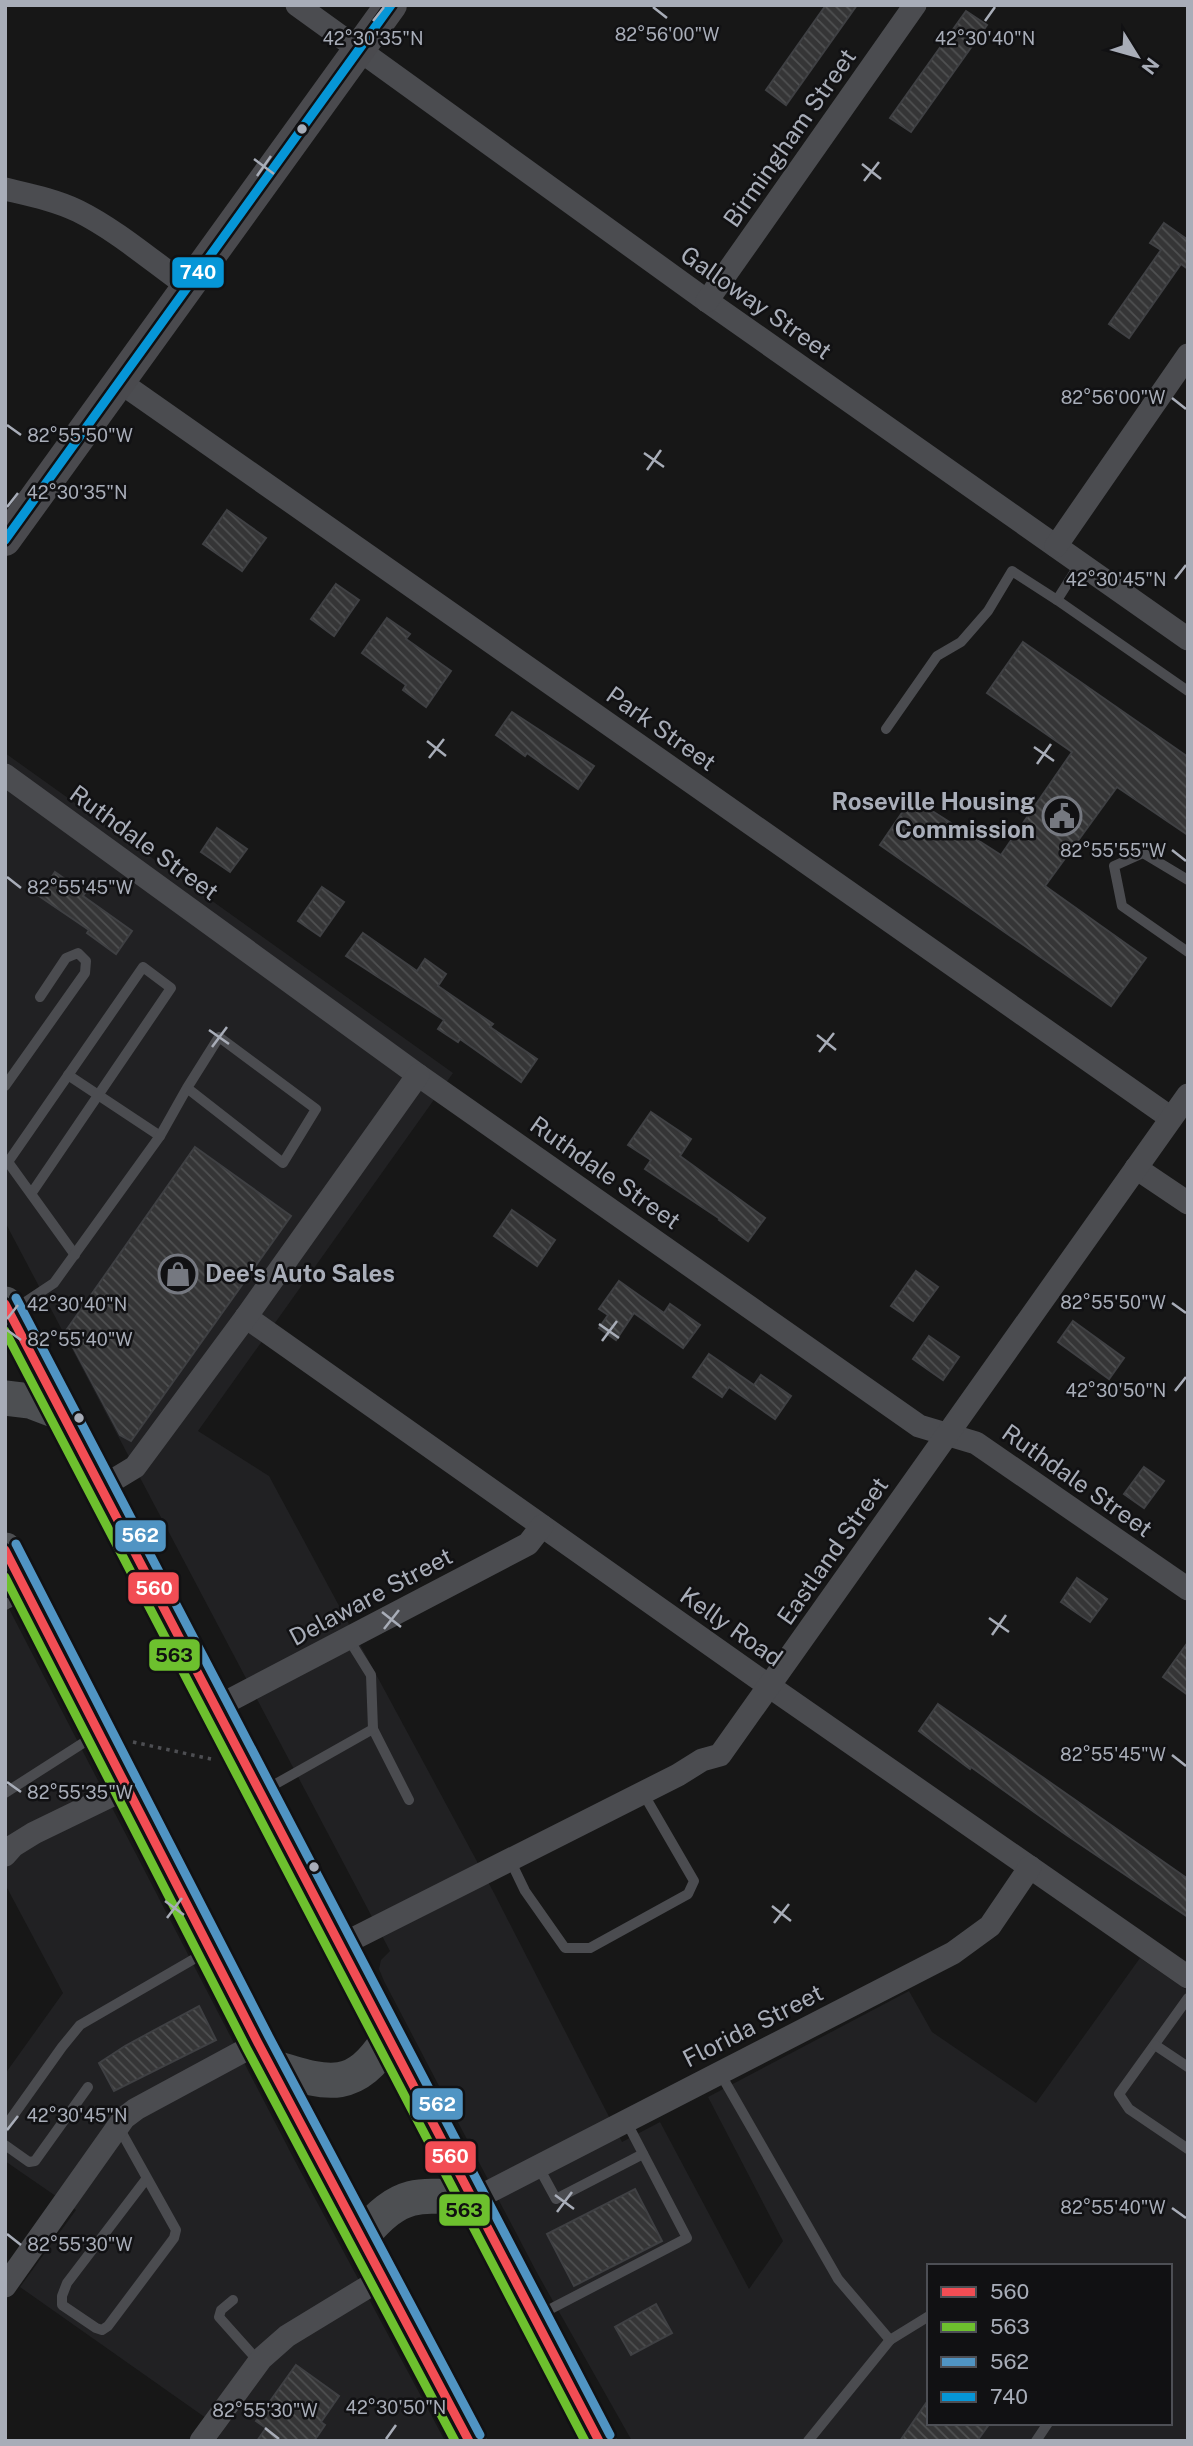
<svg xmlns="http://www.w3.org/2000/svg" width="1193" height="2446" font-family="'Public Sans',sans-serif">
  <defs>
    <pattern id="building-back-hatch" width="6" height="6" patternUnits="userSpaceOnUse" patternTransform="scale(1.75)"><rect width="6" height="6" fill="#353536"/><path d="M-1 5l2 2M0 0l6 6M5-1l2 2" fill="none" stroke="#4f5051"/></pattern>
  </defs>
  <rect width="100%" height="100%" fill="#171717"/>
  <g fill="#212123" fill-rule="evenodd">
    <path d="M5,753l448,320 -255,358 71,45 225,417 128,249 38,-20 89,167 34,-48 -75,-144 201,-106 23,41 104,71 104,-145 48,33v450h-556l-96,-170 -152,-290 -5,-12 2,-9 9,-9 -385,-729zM929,2266h241v157h-241z"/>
    <path d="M5,1601l290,560 150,280h-229l7,-11 -203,-143 56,-77 -71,-49v-87l58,-81 -58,-109z"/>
  </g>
  <g fill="url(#building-back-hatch)" stroke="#3f4043" stroke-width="2">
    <path d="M826,5h31l-71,100 -20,-15z"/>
    <path d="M966,11l21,14 -76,107 -21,-14z"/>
    <path d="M1164,223l24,17v29l-7,-5 -52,74 -20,-14 52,-74 -11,-7z"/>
    <path d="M227,510l39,28 -24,33 -39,-27z"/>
    <path d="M336,584l23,16 -25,36 -23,-17z"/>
    <path d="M387,618l23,16 -4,5 45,32 -25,36 -23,-17 3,-5 -44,-32z"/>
    <path d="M1023,642l165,115v78l-71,-48 -72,99 101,72 -35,48 -231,-161 32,-47 89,57 71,-103 -85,-59z"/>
    <path d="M512,712l82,54 -16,23 -51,-36 -2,3 -29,-21z"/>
    <path d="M217,828l30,21 -17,23 -29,-20z"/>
    <path d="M55,872l30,21 -2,3 49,35 -16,23 -29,-21 2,-3 -50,-34z"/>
    <path d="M322,887l22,15 -24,34 -22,-15z"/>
    <path d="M363,933l54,38 8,-12 21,15 -8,12 55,38 -3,3 47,32 -16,23 -61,-43 -2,3 -20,-13 6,-9 -98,-64z"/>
    <path d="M651,1112l40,27 -11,17 85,62 -17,23 -29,-21 1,-1 -75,-50 6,-9 -23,-15z"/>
    <path d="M195,1147l96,69 -160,225 -11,-6 -55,-103z"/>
    <path d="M512,1210l43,30 -18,26 -43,-30z"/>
    <path d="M916,1271l22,16 -25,34 -22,-15z"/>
    <path d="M619,1281l45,32 6,-9 30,21 -17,23 -49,-35 -18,27 -17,-12 9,-13 -9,-6z"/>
    <path d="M1073,1321l51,37 -15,21 -51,-37z"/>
    <path d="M929,1336l30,21 -16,23 -30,-21z"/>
    <path d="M709,1354l45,31 7,-10 30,21 -16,23 -46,-32 -7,10 -29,-20z"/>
    <path d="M1144,1467l20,14 -20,27 -20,-14z"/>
    <path d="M1077,1578l30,21 -17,23 -29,-20z"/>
    <path d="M1188,1642v53l-25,-18z"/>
    <path d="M938,1704l250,175v38l-123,-83 -94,-67 -1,2 -51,-38z"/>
    <path d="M199,2006l17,34 -102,51 -15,-28 26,-17z"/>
    <path d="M635,2189l27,52 -88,45 -27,-52z"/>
    <path d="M656,2304l16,29 -41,22 -16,-28z"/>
    <path d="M296,2365l43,31 -18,26 4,3 -11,16h-57l9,-13 -10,-7z"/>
    <path d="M929,2399v24h61l-13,18h-77z"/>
  </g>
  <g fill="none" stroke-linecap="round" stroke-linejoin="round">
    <path stroke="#4d4e52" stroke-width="3.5" stroke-dasharray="3.5 5" stroke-linecap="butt" d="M133,1742l78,17"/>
    <g stroke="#4b4c50" stroke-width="10">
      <path d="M1057,600l131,91"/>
      <path d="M886,729l51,-73 24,-14 27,-31 24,-40 45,29 24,-38"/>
      <path d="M1188,880l-45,-27 -29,13 8,40 66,46"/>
      <path d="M68,1075l92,61"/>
      <path d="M5,1086l80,-113 1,-12 -8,-8 -12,5 -26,39"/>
      <path d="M31,1194l140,-206 -28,-21 -135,195 67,93"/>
      <path d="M12,1311l42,-28 106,-147 27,-48 96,75 33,-54 -97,-72 -32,51"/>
      <path d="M5,1605l17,-9"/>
      <path d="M373,1729l36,71"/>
      <path d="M265,1790l108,-61 -2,-54 -23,-37"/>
      <path d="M5,1793l89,-57"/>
      <path d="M510,1860l15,31 40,57h25l98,-54 6,-13 -51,-88"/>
      <path d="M1188,1998l-69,96 10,15 59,40"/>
      <path d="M1155,2045l33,22"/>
      <path d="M720,2073l118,206 52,61 39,-24"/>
      <path d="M118,2126l58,104 -2,8 -66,88 -6,4 -6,-2 -34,-23v-9l5,-13 80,-105"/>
      <path d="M5,2127l57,-80 18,-22 126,-73"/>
      <path d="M5,2145l24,17 6,-1 53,-74"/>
      <path d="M538,2166l18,33 87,-45"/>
      <path d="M233,2300l-12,10 -2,7 40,45"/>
      <path d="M537,2316l150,-78 -61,-117"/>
      <path d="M808,2441l82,-101"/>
      <path d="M1036,2441l12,-18"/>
    </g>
    <g stroke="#4b4c50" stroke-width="23">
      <path d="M297,5l410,296 481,338"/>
      <path d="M5,189c25,6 50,11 73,22 40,20 75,51 112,77"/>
      <path d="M707,301l208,-296"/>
      <path d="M120,382l1051,736"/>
      <path d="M1056,546l132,-191"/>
      <path d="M5,775l413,300 501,351 57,17 212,146"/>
      <path d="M1136,1168l52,35"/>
      <path d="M246,1317l523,369 419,291"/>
      <path d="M102,1487l33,-20 111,-150 172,-242"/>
      <path d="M217,1707l311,-163 14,-18"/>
      <path d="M5,1855l8,-9 21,-13 95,-46"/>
      <path d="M341,1945l337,-170 24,-15 18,-5 468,-660"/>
      <path d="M473,2200l480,-247 37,-27 40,-59"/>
      <path d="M5,2286l119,-168 12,-9 122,-66"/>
      <path d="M201,2441l60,-82 26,-23 97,-59"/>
    </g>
    <path stroke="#4a4a4e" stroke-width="32" d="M5,540l386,-535"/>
    <g stroke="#4d4f52" stroke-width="35">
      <path d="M5,1304l594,1137"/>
      <path d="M5,1398l25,3 34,13"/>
      <path d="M5,1550l253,493 211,398"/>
      <path d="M272,2067c56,17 82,27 117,-29"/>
      <path d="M362,2236c38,-45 56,-43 111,-36"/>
    </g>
    <defs>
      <g id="bus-1">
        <path d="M5,1304l594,1137"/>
        <path d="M5,1550l253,493 211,398"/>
      </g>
      <g id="bus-2">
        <path d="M5,1331l580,1110"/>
        <path d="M5,1577l242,472 208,392"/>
      </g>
      <g id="bus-3">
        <path d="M16,1298l594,1137"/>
        <path d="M16,1544l253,493 211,398"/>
      </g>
      <path id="bus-4" d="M5,540l386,-535"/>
    </defs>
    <use href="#bus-1" stroke="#111113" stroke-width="14"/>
    <use href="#bus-2" stroke="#111113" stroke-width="14"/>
    <use href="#bus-3" stroke="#111113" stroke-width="14"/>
    <use href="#bus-4" stroke="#111113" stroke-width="14"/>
    <use href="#bus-1" stroke="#f24d54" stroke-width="9"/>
    <use href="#bus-2" stroke="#6dc02e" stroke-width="9"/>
    <use href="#bus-3" stroke="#5094c3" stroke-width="9"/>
    <use href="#bus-4" stroke="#0696d7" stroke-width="9"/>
  </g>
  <path fill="none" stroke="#a8adb8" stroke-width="2.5" d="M653,7l14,11M373,21l11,-14M985,21l10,-14M254,159l20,15M862,164l19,15M257,176l14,-20M864,181l15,-19M1172,398l14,11M7,425l14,10M644,453l20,14M647,470l14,-20M7,507l11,-14M1175,579l11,-14M427,741l19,15M1034,747l20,14M429,758l15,-19M1037,764l14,-20M1172,850l14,11M7,877l14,11M209,1030l20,14M817,1035l19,15M212,1047l15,-20M819,1052l15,-19M1172,1303l14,10M7,1319l11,-14M599,1324l20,14M7,1330l14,10M602,1341l15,-20M1175,1391l11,-14M382,1612l19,15M989,1618l20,14M384,1629l15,-19M992,1635l14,-20M1172,1755l14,11M7,1782l14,10M165,1901l19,14M772,1906l19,15M167,1918l15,-20M774,1923l15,-19M7,2130l11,-14M555,2195l19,14M1172,2208l14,10M557,2212l15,-20M7,2234l14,11M265,2428l14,11M386,2439l10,-14"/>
  <defs>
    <symbol id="civic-ring" viewBox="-11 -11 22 22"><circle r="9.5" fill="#111113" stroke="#757880" stroke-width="1.5"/><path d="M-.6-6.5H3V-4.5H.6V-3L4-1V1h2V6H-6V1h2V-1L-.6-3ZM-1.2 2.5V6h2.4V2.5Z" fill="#757880"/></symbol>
    <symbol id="shop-ring" viewBox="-11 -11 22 22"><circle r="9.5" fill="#111113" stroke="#757880" stroke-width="1.5"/><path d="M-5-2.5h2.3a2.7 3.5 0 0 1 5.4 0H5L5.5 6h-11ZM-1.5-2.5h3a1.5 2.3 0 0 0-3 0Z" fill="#757880"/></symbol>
  </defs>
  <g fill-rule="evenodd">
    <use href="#civic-ring" x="1040" y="794" width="44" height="44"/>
    <use href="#shop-ring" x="156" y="1252" width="44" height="44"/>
  </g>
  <g fill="#a8adb8" stroke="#111113" stroke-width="2.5">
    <circle cx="302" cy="129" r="6"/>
    <circle cx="79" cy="1418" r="6"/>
    <circle cx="314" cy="1867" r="6"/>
  </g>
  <g text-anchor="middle" stroke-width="5" stroke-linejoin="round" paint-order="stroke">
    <g font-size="24" fill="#a8adb8" stroke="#111113">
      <text transform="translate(790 138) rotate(-55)" y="8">Birmingham Street</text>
      <text transform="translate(756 303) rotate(35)" y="8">Galloway Street</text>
      <text transform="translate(661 729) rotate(35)" y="8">Park Street</text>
      <text transform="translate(144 843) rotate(36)" y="8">Ruthdale Street</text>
      <text transform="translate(605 1173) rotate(35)" y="8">Ruthdale Street</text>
      <text transform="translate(1077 1481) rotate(35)" y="8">Ruthdale Street</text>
      <text transform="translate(833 1551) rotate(-55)" y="8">Eastland Street</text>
      <text transform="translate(371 1597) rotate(-28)" y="8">Delaware Street</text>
      <text transform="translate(731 1627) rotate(35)" y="8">Kelly Road</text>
      <text transform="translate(753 2026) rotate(-27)" y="8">Florida Street</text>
    </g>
    <g font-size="24" font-weight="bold" fill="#a8adb8" stroke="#111113" text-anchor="end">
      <text x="1035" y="810">Roseville Housing<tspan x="1035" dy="28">Commission</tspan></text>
      <text x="205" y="1282" text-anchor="start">Dee's Auto Sales</text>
    </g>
  </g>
  <g font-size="18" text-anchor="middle" fill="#a8adb8" stroke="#111113" stroke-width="5" stroke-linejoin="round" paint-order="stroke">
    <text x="667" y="41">82°56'00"W</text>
    <text x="373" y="45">42°30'35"N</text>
    <text x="985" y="45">42°30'40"N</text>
    <text x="1113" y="404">82°56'00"W</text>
    <text x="80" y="442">82°55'50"W</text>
    <text x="77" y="499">42°30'35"N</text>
    <text x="1116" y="586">42°30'45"N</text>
    <text x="1113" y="857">82°55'55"W</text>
    <text x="80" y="894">82°55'45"W</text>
    <text x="1113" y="1309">82°55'50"W</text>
    <text x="77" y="1311">42°30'40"N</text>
    <text x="80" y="1346">82°55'40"W</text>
    <text x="1116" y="1397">42°30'50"N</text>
    <text x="1113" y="1761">82°55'45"W</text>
    <text x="80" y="1799">82°55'35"W</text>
    <text x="77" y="2122">42°30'45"N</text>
    <text x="1113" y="2214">82°55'40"W</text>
    <text x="80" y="2251">82°55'30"W</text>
    <text x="396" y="2414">42°30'50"N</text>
    <text x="265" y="2417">82°55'30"W</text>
  </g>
  <g stroke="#111113" stroke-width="2.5">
    <rect x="171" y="256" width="54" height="33" rx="7" fill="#0696d7"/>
    <rect x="114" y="1519" width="53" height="34" rx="7" fill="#5094c3"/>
    <rect x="127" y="1571" width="53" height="34" rx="7" fill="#f24d54"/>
    <rect x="148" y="1638" width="53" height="34" rx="7" fill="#6dc02e"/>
    <rect x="411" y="2087" width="53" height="34" rx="7" fill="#5094c3"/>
    <rect x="424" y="2140" width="53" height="34" rx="7" fill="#f24d54"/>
    <rect x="438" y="2193" width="53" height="34" rx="7" fill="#6dc02e"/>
  </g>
  <g font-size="19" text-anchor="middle" font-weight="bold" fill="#fff">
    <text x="198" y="279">740</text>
    <text x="140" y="1542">562</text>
    <text x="154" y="1595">560</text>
    <text x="437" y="2111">562</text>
    <text x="450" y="2163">560</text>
  </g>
  <g font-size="19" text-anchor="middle" font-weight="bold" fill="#111">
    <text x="174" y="1662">563</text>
    <text x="464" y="2217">563</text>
  </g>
  <rect width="1193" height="2446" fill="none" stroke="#a8adb8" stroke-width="14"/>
  <rect x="927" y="2264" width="245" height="161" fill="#111113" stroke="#4d4f55" stroke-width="2"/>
  <rect x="941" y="2287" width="35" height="10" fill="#f24d54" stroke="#4d4f55" stroke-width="2"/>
  <text x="990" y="2299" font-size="21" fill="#a8adb8">560</text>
  <rect x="941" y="2322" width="35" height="10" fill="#6dc02e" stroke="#4d4f55" stroke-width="2"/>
  <text x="990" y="2334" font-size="21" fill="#a8adb8">563</text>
  <rect x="941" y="2357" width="35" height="10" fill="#5094c3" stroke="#4d4f55" stroke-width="2"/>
  <text x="990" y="2369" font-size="21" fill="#a8adb8">562</text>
  <rect x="941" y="2392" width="35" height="10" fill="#0696d7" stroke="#4d4f55" stroke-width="2"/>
  <text x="990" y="2404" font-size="21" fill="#a8adb8">740</text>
  <g transform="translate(1137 56) rotate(127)" stroke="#111113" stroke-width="5" paint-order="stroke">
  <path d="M0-5L12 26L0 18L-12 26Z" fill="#a8adb8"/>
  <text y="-10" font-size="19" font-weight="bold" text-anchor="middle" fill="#a8adb8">N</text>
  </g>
</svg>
